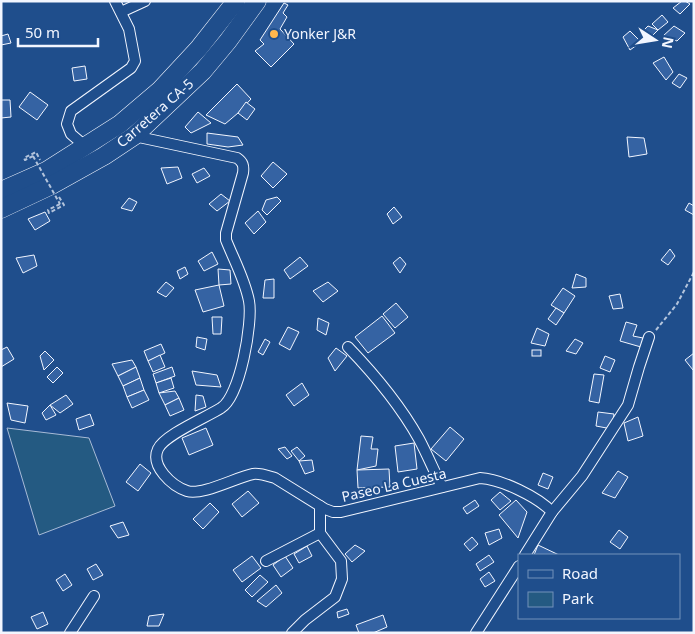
<svg xmlns="http://www.w3.org/2000/svg" width="695" height="634" font-family="'Noto Sans',sans-serif">
  <rect width="100%" height="100%" fill="#1f4e8c"/>
  <path fill="#245a82" stroke="#a8bbd7" d="M7,428l82,10 26,68 -76,29z"/>
  <g fill="#3563a3" stroke="#f2f6ff">
    <path d="M682,1h3l5,3 -10,10 -7,-6z"/>
    <path d="M284,3l4,2 -5,8 4,4 -7,12 14,15 -23,23 -16,-16 9,-7 -4,-4z"/>
    <path d="M662,15l6,7 -10,8 -6,-6z"/>
    <path d="M648,26l10,4 -11,11 -7,-7z"/>
    <path d="M674,26l11,7 -8,8 -14,-5z"/>
    <path d="M630,31l11,11 -11,8 -7,-13z"/>
    <path d="M8,34l3,9 -10,2v-9z"/>
    <path d="M664,57l9,15 -7,8 -13,-17z"/>
    <path d="M85,66l2,13 -13,2 -2,-13z"/>
    <path d="M679,74l8,4 -7,10 -8,-5z"/>
    <path d="M237,84l14,15 -13,14 -13,11 -19,-9z"/>
    <path d="M30,92l18,13 -11,15 -18,-13z"/>
    <path d="M1,100h9l1,17 -10,1z"/>
    <path d="M246,102l9,7 -8,11 -9,-7z"/>
    <path d="M198,112l13,11 -20,10 -6,-6z"/>
    <path d="M207,133l31,4 5,8 -15,2 -21,-3z"/>
    <path d="M627,137l17,1 3,16 -18,3z"/>
    <path d="M273,162l14,12 -14,14 -12,-12z"/>
    <path d="M178,167l4,11 -15,6 -6,-16z"/>
    <path d="M204,168l6,8 -13,7 -5,-9z"/>
    <path d="M221,194l9,7 -13,10 -8,-7z"/>
    <path d="M277,197l4,4 -14,14 -5,-5 4,-10z"/>
    <path d="M129,198l8,4 -5,9 -11,-3z"/>
    <path d="M689,203l5,3v9l-9,-5z"/>
    <path d="M394,207l8,10 -9,7 -6,-10z"/>
    <path d="M258,211l8,11 -12,12 -9,-11z"/>
    <path d="M45,212l5,9 -15,9 -7,-11z"/>
    <path d="M670,249l5,7 -7,9 -7,-5z"/>
    <path d="M212,252l6,12 -14,7 -6,-10z"/>
    <path d="M34,255l3,11 -14,7 -7,-15z"/>
    <path d="M300,257l8,9 -18,13 -6,-9z"/>
    <path d="M400,257l6,7 -6,9 -7,-10z"/>
    <path d="M185,267l3,7 -8,5 -3,-8z"/>
    <path d="M218,269l12,1 1,14 -12,1z"/>
    <path d="M576,274l10,4v9l-14,1z"/>
    <path d="M274,279v19h-11l2,-18z"/>
    <path d="M166,282l8,6 -8,9 -9,-5z"/>
    <path d="M328,282l10,9 -15,11 -10,-11z"/>
    <path d="M219,285l5,21 -21,6 -8,-22z"/>
    <path d="M563,288l12,8 -11,17 -13,-8z"/>
    <path d="M620,294l3,14 -10,1 -4,-13z"/>
    <path d="M396,303l12,14 -13,11 -12,-14z"/>
    <path d="M556,308l8,5 -8,12 -8,-6z"/>
    <path d="M382,316l13,17 -27,20 -13,-16z"/>
    <path d="M212,317h10l-1,17h-8z"/>
    <path d="M318,318l11,5 -3,12 -9,-5z"/>
    <path d="M626,322l11,3 -4,11 10,2 -2,9 -21,-6z"/>
    <path d="M288,327l11,5 -9,18 -11,-6z"/>
    <path d="M537,328l12,6 -4,12 -14,-3z"/>
    <path d="M197,337l10,2 -2,11 -9,-3z"/>
    <path d="M265,339l5,3 -7,13 -5,-3z"/>
    <path d="M575,339l8,4 -7,11 -10,-3z"/>
    <path d="M161,344l4,9 -17,8 -4,-10z"/>
    <path d="M7,347l7,12 -13,8v-17z"/>
    <path d="M336,348l11,8 -12,15 -7,-13z"/>
    <rect x="532" y="350" width="9" height="6"/>
    <path d="M45,351l9,9 -10,10 -4,-14z"/>
    <path d="M694,353v16l-1,1 -8,-10z"/>
    <path d="M160,355l5,12 -12,5 -5,-11z"/>
    <path d="M605,356l10,4 -5,12 -10,-4z"/>
    <path d="M132,360l4,7 -18,9 -6,-12z"/>
    <path d="M57,367l6,6 -10,10 -6,-6z"/>
    <path d="M136,367l4,11 -17,8 -5,-10z"/>
    <path d="M172,367l3,9 -19,7 -3,-9z"/>
    <path d="M192,371l25,4 4,12 -25,-2z"/>
    <path d="M594,374l10,1 -5,28 -10,-2z"/>
    <path d="M140,378l4,12 -17,7 -4,-11z"/>
    <path d="M171,378l3,10 -15,5 -3,-10z"/>
    <path d="M302,383l7,12 -15,11 -8,-11z"/>
    <path d="M144,390l5,10 -17,8 -5,-11z"/>
    <path d="M175,391l4,7 -14,7 -6,-12z"/>
    <path d="M66,395l7,9 -13,9 -10,-8z"/>
    <path d="M196,395l7,1 3,11 -11,4z"/>
    <path d="M179,398l5,12 -14,6 -5,-11z"/>
    <path d="M7,403l21,3 -3,17 -14,-3z"/>
    <path d="M50,405l6,10 -10,5 -4,-7z"/>
    <path d="M598,412l16,2 -2,15 -16,-3z"/>
    <path d="M90,414l4,11 -15,5 -3,-11z"/>
    <path d="M638,417l5,19 -15,5 -4,-18z"/>
    <path d="M450,427l14,12 -18,22 -15,-12z"/>
    <path d="M206,428l7,17 -24,10 -7,-17z"/>
    <path d="M361,436l12,1 -2,12h7l-2,17 -19,4z"/>
    <path d="M414,443l3,26 -19,3 -3,-26z"/>
    <path d="M285,447l7,9 -5,3 -9,-10z"/>
    <path d="M297,447l8,9 -6,5 -8,-10z"/>
    <path d="M312,460l2,11 -9,3 -6,-13z"/>
    <path d="M140,464l11,9 -13,18 -12,-9z"/>
    <path d="M389,469l1,18 -32,1 -1,-18z"/>
    <path d="M618,471l10,6 -13,21 -13,-5z"/>
    <path d="M543,473l10,4 -5,12 -10,-4z"/>
    <path d="M248,491l11,12 -17,14 -10,-13z"/>
    <path d="M500,492l11,9 -11,9 -9,-10z"/>
    <path d="M475,500l4,6 -12,8 -4,-6z"/>
    <path d="M516,500l11,12 -9,26 -19,-23z"/>
    <path d="M210,503l9,9 -16,17 -10,-10z"/>
    <path d="M123,522l6,13 -11,3 -8,-12z"/>
    <path d="M499,529l3,9 -13,7 -4,-12z"/>
    <path d="M619,530l9,7 -8,12 -10,-7z"/>
    <path d="M472,537l6,7 -8,7 -6,-7z"/>
    <path d="M355,545l10,6 -13,11 -7,-8z"/>
    <path d="M538,545l21,10h-25z"/>
    <path d="M307,546l5,10 -13,7 -5,-9z"/>
    <path d="M489,555l5,7 -14,9 -4,-7z"/>
    <path d="M252,556l9,12 -19,14 -9,-12z"/>
    <path d="M285,556l8,12 -12,9 -8,-12z"/>
    <path d="M96,564l7,11 -10,5 -6,-11z"/>
    <path d="M489,572l6,9 -10,6 -5,-8z"/>
    <path d="M65,574l7,11 -9,6 -7,-11z"/>
    <path d="M260,575l8,7 -16,15 -7,-7z"/>
    <path d="M276,585l6,8 -16,14 -9,-6z"/>
    <path d="M347,609l2,5 -11,4 -1,-6z"/>
    <path d="M43,612l5,12 -11,5 -6,-12z"/>
    <path d="M164,614l-5,12h-12l2,-10z"/>
    <path d="M383,615l4,12 -14,6h-14l-3,-8z"/>
  </g>
  <g fill="none" stroke-linecap="round" stroke-linejoin="round">
    <defs>
      <g id="street">
        <path d="M121,12l24,-11"/>
        <path d="M134,136l103,22c6,4 7,8 6,15l-17,60v7c8,20 19,40 23,61 4,21 -9,96 -28,107 -14,9 -57,27 -63,41 -8,17 14,37 29,42 15,5 50,-14 66,-17 7,-1 15,2 22,4l50,31 8,3h8l139,-34c21,1 58,19 72,34l-27,43"/>
        <path d="M85,146l-14,-12 -4,-10 4,-13 60,-43 4,-7 -6,-32 -14,-28"/>
        <path d="M348,347c27,28 52,58 71,92 8,15 15,32 23,48"/>
        <path d="M552,512l30,-36 46,-71 11,-38 10,-30"/>
        <path d="M266,561l54,-28"/>
        <path d="M70,633l24,-37"/>
        <path d="M292,633l13,-13 30,-23 7,-18 -1,-18 -21,-28v-27"/>
        <path d="M476,633l43,-67"/>
      </g>
      <g id="highway">
        <path d="M1,191l45,-20 74,-47 40,-34 39,-42 37,-47"/>
        <path d="M1,209l51,-24 52,-29 30,-20 69,-65 25,-30 29,-40"/>
      </g>
    </defs>
    <use href="#street" stroke="#f2f6ff" stroke-width="12"/>
    <use href="#highway" stroke="#f2f6ff" stroke-width="19"/>
    <g stroke="#b3c4dc" stroke-width="2" stroke-dasharray="4 2.5" stroke-linecap="butt">
      <path d="M33,156l-8,4 -1,-2 12,-6 4,8"/>
      <path d="M59,197l5,8 -15,8 -1,-3 12,-6"/>
      <path d="M656,330l21,-26 17,-32"/>
    </g>
    <use href="#street" stroke="#1f4e8c" stroke-width="10"/>
    <use href="#highway" stroke="#1f4e8c" stroke-width="18"/>
    <path stroke="#b3c4dc" stroke-width="2" stroke-dasharray="4 2.5" stroke-linecap="butt" d="M33,156l27,48"/>
  </g>
  <circle fill="#ffb74d" stroke="#1f4e8c" stroke-width="2" cx="274" cy="34" r="5"/>
  <g text-anchor="middle" stroke-width="4" stroke-linejoin="round" paint-order="stroke">
    <g font-size="14" fill="#f2f6ff" stroke="#1f4e8c" text-anchor="start">
      <text x="284" y="39">Yonker J&amp;R</text>
    </g>
    <g font-size="14" fill="#f2f6ff" stroke="#1f4e8c">
      <text transform="translate(155 113) rotate(-41)" y="5">Carretera CA-5</text>
      <text transform="translate(394 485) rotate(-13)" y="5">Paseo La Cuesta</text>
    </g>
  </g>
  <rect width="695" height="634" fill="none" stroke="#f2f6ff" stroke-width="5"/>
  <rect x="518" y="554" width="162" height="65" fill="#1f4e8c" stroke="#7391ba"/>
  <rect x="528" y="570" width="25" height="8" fill="#1f4e8c" stroke="#7391ba"/>
  <text x="562" y="579" font-size="15" fill="#f2f6ff">Road</text>
  <rect x="528" y="592" width="25" height="15" fill="#245a82" stroke="#7391ba"/>
  <text x="562" y="604" font-size="15" fill="#f2f6ff">Park</text>
  <g transform="translate(655 40) rotate(102)" stroke="#1f4e8c" stroke-width="4" paint-order="stroke">
  <path d="M0-4L9 19L0 12L-9 19Z" fill="#f2f6ff"/>
  <text y="-8" font-size="14" font-weight="bold" text-anchor="middle" fill="#f2f6ff">N</text>
  </g>
  <path d="M18 38v8h80v-8" fill="none" stroke="#f2f6ff" stroke-width="2.5"/>
  <text x="25" y="38" font-size="15" fill="#f2f6ff" stroke="#1f4e8c" stroke-width="4" paint-order="stroke">50 m</text>
</svg>
